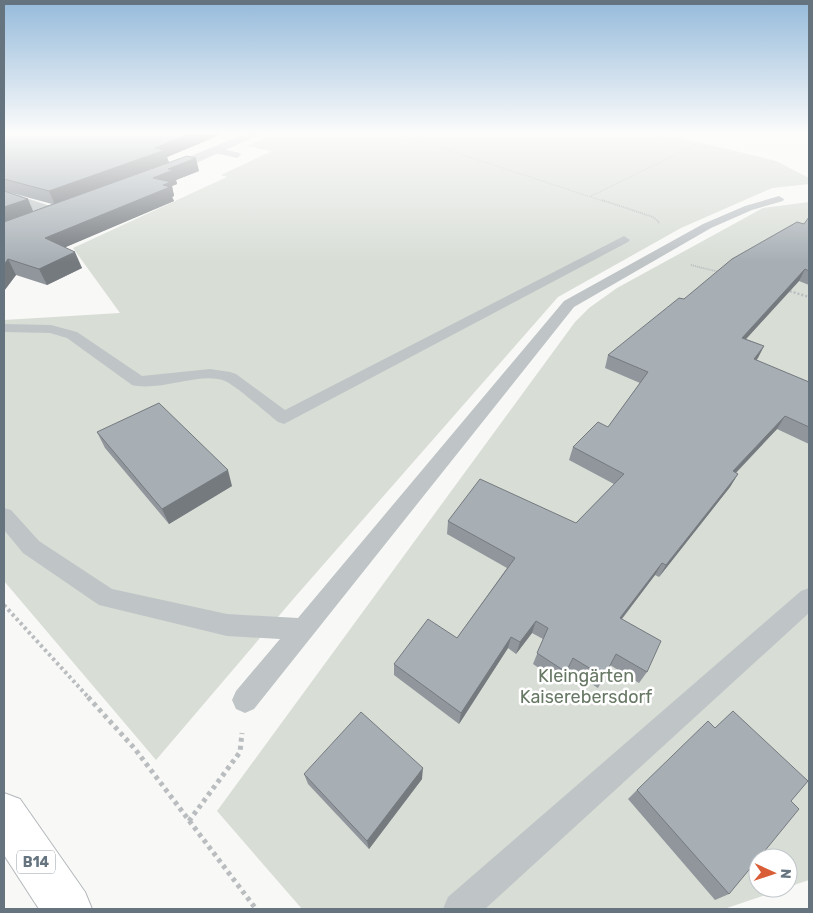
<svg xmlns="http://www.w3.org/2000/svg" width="813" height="913" font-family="Rubik,sans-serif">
  <rect width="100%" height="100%" fill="#f8f8f6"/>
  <g fill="#d8ddd6">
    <path d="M271,134h394l111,27 33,17v6l-37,4 -91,40 -123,69 -263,300 -139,163 -152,-179v-261l116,-7 -47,-65 154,-71 -6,-2 51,-24 -25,-5z"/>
    <path d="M809,202v678l-21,7v-29h-30v30h28l-62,21h-422l-85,-98 358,-489 14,-14 28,-20 146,-80z"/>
  </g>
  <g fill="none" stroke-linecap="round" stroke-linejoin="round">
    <defs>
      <path id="primary" d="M4,793l16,6 65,93 7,17h-53l-35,-54z"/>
    </defs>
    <use href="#primary" stroke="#b3b8bc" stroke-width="2"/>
    <g stroke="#babdbf" stroke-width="1" stroke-dasharray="1 1" stroke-linecap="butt">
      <path d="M399,134l207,68"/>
      <path d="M591,196l105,-51 -46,-11"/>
    </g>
    <g stroke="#babdbf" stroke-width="2" stroke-dasharray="1 1" stroke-linecap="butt">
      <path d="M602,200l51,17 6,5 -1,2"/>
      <path d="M691,265l28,7"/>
    </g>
    <path stroke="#babdbf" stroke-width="2.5" stroke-dasharray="2 2" stroke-linecap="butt" d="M786,290l23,7"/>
    <path stroke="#babdbf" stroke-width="4" stroke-dasharray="3 3" stroke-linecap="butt" d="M4,605l85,93"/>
    <g stroke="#babdbf" stroke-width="5" stroke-dasharray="4 4" stroke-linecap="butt">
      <path d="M88,697l47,52 121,160"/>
      <path d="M189,821l51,-69 2,-19"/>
    </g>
    <g fill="#bfc4c7" fill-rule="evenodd">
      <path d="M218,148l22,5 1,2 -4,3 -22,-5 -1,-2z"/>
      <path d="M779,196l5,3 -1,2 -31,9 -41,18 -137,79 -320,402 -9,4 -9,-4 -4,-9 4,-9 44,-52 -53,-3 -128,-31 -76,-52 -19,-23v-22l7,2 28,31 73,48 115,25 71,4 266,-317 139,-77 42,-18z"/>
      <path d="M624,236l6,4 -2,2 -344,182 -6,-2c-13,-10 -40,-35 -53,-41 -22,-10 -65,11 -93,4l-65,-47 -17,-5 -46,-1v-8l47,1 26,7 65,44 68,-7 20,3 6,2 49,36z"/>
      <path d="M809,588v25l-324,296h-42l5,-12 353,-306z"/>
    </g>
    <g fill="#bfc4c7" fill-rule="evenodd">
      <path d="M244,134h17l-94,42h-10l-2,-3 2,-3z"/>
      <path d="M4,191l59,19 2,3 -8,5 -53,-17z"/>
    </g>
    <use href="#primary" fill="#fff" fill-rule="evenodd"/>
  </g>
  <g fill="#90969c">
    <path d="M4,134l211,3 -48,20 2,5 30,9 -23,9 1,4 -5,2 2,10 -2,1 2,4 -109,46 17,21 -35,17 -31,-10 -12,16v-100l29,20 19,-7 -48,-13z"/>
    <path d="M809,217v68l-10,-4 -53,58 18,7 -8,14 53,22v62l-32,-15 -41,44 2,1 -8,13 -71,90 -4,-2 -33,44 25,53 -8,11 -29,-18 -12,23 -30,-19 -7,14 -28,-19 10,-25 -11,-6 -16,21 -8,-6 -49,76 -65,-49v-11l63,-26 50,-70 -60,-34 1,-13 128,2 38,-39 -45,-24 4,-13 35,-20 32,-44 -35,-15 3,-13 76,-56 120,-75z"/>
    <path d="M97,432l135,54 -63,38 -64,-76z"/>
    <path d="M304,774l118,5 -53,70 -61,-65z"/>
    <path d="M637,790l154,11 -62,93 -14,6 -87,-101z"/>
  </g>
  <g fill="#757a7f">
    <path d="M189,134h31l-5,3 -48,20 2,6 -114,42 -6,-14z"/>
    <path d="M196,158l3,13 -23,9 1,4 -5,2 2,10 -2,1 2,4 -122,52 -7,-15 108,-60 15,-9z"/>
    <path d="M28,199l6,14 -30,11v-17z"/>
    <path d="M75,252l7,16 -35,17 -8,-16z"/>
    <path d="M8,259l8,16 -12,16v-26z"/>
    <path d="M805,269l-6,12 -63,69 6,-12z"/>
    <path d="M764,346l-6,12 -10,14 6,-13z"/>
    <path d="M785,416l-8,13 -52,55 8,-13z"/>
    <path d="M228,470l4,16 -63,38 -7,-15z"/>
    <path d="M738,474l-8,13 -71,90 7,-12z"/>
    <path d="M662,563l-7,12 -42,55 7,-12z"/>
    <path d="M536,621l-4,12 -16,21 4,-12z"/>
    <path d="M511,637l-3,11 -49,76 2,-11z"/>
    <path d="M423,768l-1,11 -53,70 -2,-8z"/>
  </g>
  <g fill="#a7afb5" stroke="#757a7f">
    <path d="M4,134h185l-34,14 10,2 -116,41 -45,-12z"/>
    <path d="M187,156l9,2 -28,11 5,1 -20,8 18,4 -8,3 7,2 -125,51 30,14 -36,17 -31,-10 -4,6v-43z"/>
    <path d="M4,191l24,8 -24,8z"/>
    <path d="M809,217v54l-4,-2 -63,69 22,8 -10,13 55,23v45l-24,-11 -52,55 5,3 -72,91 -4,-2 -42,55 41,23 -14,31 -31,-18 -12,23 -31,-19 -7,14 -29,-19 11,-25 -12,-7 -16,21 -9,-5 -50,76 -67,-49 34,-45 29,19 58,-80 -67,-37 32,-42 96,44 48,-49 -51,-27 25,-25 10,5 40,-55 -40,-17 71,-57 5,1 48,-40 65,-37 7,2z"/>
    <path d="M159,403l69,67 -66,39 -65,-77z"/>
    <path d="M733,711l75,70 -17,20 8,8 -40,49h-1v1l-29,35 -92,-104 71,-69 7,7z"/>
    <path d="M361,712l62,56 -56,73 -63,-67z"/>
  </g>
  <linearGradient id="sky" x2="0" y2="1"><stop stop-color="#95badb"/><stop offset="0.51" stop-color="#fcfcfb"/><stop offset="1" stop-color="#fcfcfb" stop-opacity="0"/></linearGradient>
  <rect width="813" height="262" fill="url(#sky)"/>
  <g text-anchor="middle" stroke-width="5" stroke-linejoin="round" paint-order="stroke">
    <rect fill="#fff" stroke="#939ea5" stroke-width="1" x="17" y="850.5" width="38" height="23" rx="4"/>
    <g font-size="14" font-weight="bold" fill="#65747f">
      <text x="36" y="867">B14</text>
    </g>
    <g font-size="18" fill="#677864" stroke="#fff">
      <text x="586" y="682">Kleingärten<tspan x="586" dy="21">Kaiserebersdorf</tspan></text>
    </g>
  </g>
  <rect width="813" height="913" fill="none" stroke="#65747f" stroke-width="10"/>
  <g transform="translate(773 873) rotate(93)"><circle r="24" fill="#ffffff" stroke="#c1c7cc"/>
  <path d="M0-4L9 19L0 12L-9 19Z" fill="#d95d36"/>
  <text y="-8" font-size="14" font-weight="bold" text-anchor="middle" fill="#65747f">N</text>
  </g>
</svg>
